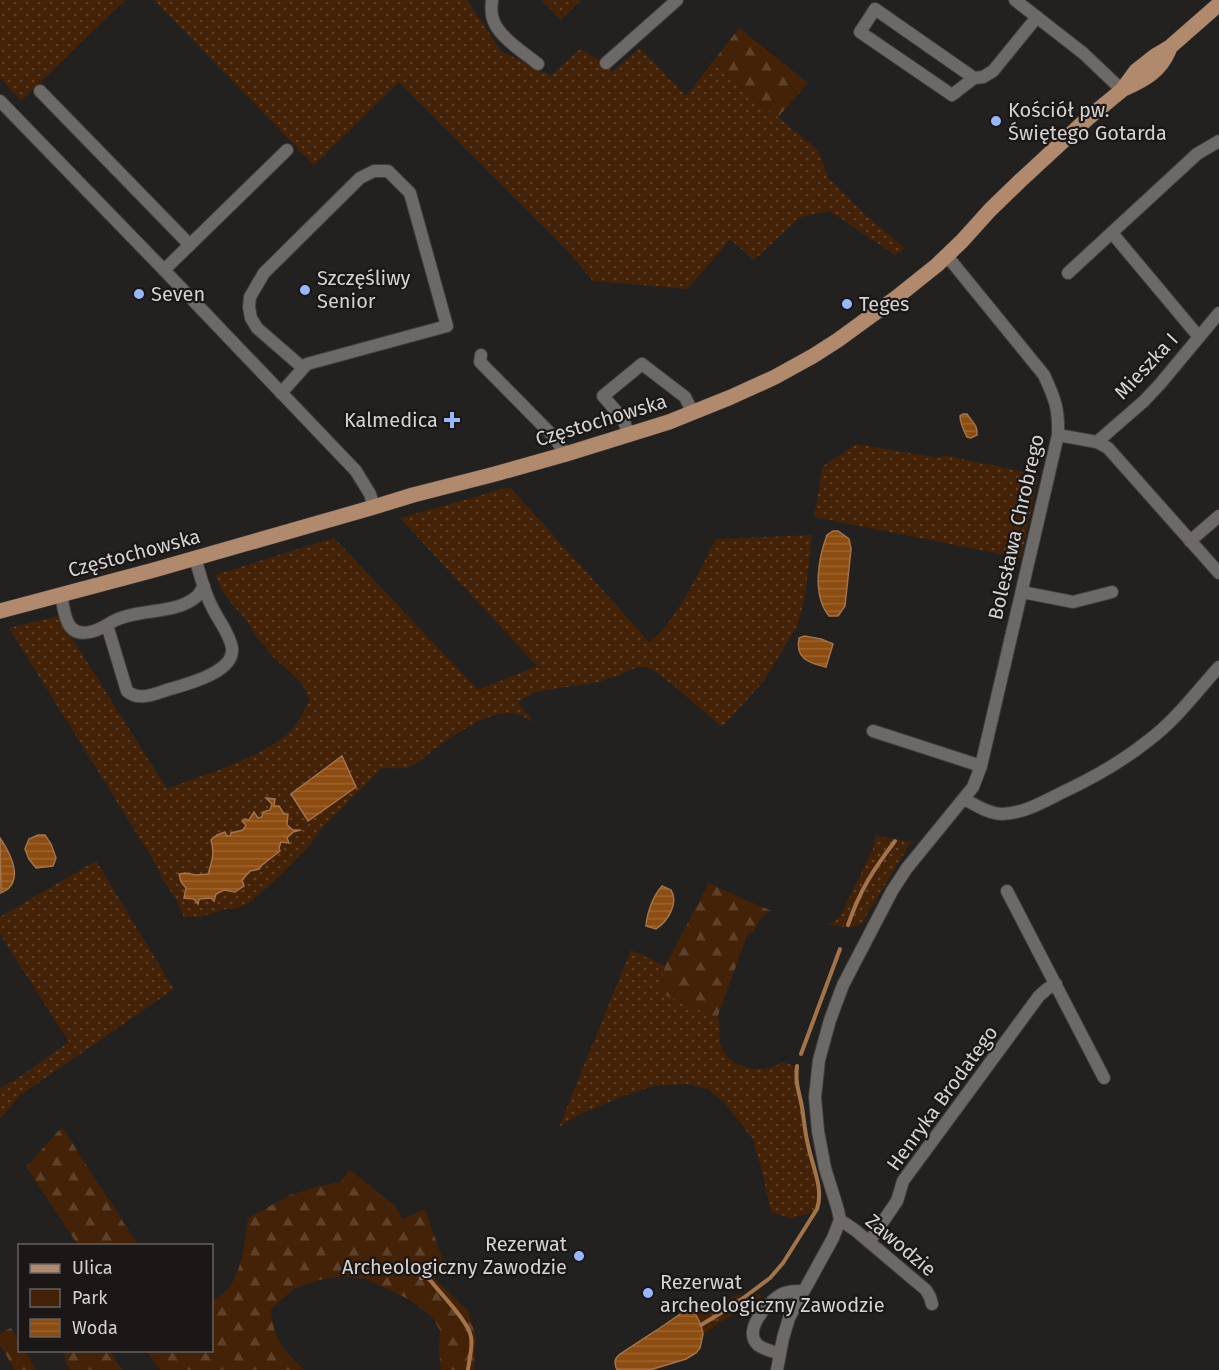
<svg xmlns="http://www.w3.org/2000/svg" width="1219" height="1370" font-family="'Fira Sans',sans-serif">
  <defs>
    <pattern id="green-dots" width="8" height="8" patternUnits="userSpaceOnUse" patternTransform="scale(1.5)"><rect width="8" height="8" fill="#432207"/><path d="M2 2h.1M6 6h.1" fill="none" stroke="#5d412a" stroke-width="1.8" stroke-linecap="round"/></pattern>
    <pattern id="forest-firs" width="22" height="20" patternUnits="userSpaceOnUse" patternTransform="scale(1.5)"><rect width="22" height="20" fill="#432207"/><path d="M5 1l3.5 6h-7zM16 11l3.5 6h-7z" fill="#5d412a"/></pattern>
    <pattern id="wetland-marsh" width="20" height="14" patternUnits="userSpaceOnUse" patternTransform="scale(1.5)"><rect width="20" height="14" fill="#432207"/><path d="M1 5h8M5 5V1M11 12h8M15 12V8" fill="none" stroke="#5d412a"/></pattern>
    <pattern id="water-rules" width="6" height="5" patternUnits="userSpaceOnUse" patternTransform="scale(1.5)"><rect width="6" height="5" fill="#8d4c10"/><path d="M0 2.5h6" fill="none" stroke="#9c6532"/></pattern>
  </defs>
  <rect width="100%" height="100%" fill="#23211f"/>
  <g fill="url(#green-dots)">
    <path d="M0,0h125l-104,101 -21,-23z"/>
    <path d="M154,0h313l34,51 50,25 29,-27 21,12 11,11 28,-24 46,48 26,-33 106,87 11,29 35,35 41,34 -10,7 -65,-44 -30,6 -46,43 -24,-21 -42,50 -95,-8 -26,-31 -168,-168 -85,83z"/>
    <path d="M541,0h40l-20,20z"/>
    <path d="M856,444l83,14 4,-3 95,20 -17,83 -207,-41 9,-51z"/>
    <path d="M510,487l139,155c24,-15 54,-76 66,-103l97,-4 -7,62 -8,29 -33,55 -42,46 -49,-42 -20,-15 -8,-3h-8l-17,8 -22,7 -63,10 -18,10 17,20c-5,-2 -11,-6 -17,-8 -27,-6 -62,21 -84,36 -8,7 -17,15 -27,18 -7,1 -17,0 -24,0l-59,59 -14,19 -27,28 -34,30 -14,5h-9l-25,8h-16l-8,-18 -14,-21 -5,-12 -148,-238 49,-12 109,173c36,-14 95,-31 123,-57 8,-8 14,-22 20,-32l-9,-18 -28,-25 -16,-20 -13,-20 -12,-13 -9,-12 -8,-17 119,-37 144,152 59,-24 -137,-148z"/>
    <path d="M876,836l35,6 -49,81c-10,7 -24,3 -35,1l7,-2 7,-7 32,-66z"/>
    <path d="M96,861l78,128 -155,107 -19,23v-31l15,-8 54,-38 -69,-108v-17z"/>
    <path d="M631,950l34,16 -6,26 58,26c5,10 0,22 6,32 9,17 29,21 47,18 4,-1 9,-5 13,-5 4,0 10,2 14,3 -2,19 1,23 5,41 2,12 3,25 6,37 4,21 18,47 7,68l-24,6 -20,-6 -8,-37 -10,-36 -29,-37 -16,-13 -21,-5 -34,2 -27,9 -48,20 -19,12z"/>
  </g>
  <g fill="url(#forest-firs)">
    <path d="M739,28l69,55 -30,34 -66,-54z"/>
    <path d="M709,883l32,15 31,13c-11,3 -14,11 -18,21l-6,1 -31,85 -59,-26 7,-26z"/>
    <path d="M62,1127l76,118h-60l-52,-78z"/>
    <path d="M350,1170l44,35 9,14 22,-10 21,60 -12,9 34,33 8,26 -2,33h-33l-2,-19 1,-21 -8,-13 -22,-17 -44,-21 -21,-3 -22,3 -28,9 -24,21c2,31 13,40 33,61h-144l-13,-19 65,-1v-49c5,-4 14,-9 18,-15 13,-19 15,-46 18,-68l42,-23 30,-9 20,-4z"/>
    <path d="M11,1328l8,14 1,8 5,1 11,19h-21l-15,-25v-12z"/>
    <path d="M65,1351h45l12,19h-52l-5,-9z"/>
  </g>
  <path fill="url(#wetland-marsh)" d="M759,1293l3,4 -42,25 -10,8 -7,4 -2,-9 -6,-12 45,-19 6,6z"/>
  <g fill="url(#water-rules)" stroke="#a3744a" stroke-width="1.5">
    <path d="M963,414h4c5,8 11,11 10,21l-6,3 -4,-1c-3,-6 -7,-14 -7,-21z"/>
    <path d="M833,531h5l11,8 2,10 -6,57 -7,10h-9c-17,-21 -11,-57 -2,-81z"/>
    <path d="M804,636l17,3 12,5 -7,23c-18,-4 -31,-9 -27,-29z"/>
    <path d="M342,756l14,31 -48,34 -17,-27z"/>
    <path d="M266,798l9,1 -1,7h5l5,8h4l-1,11 6,5h8l-8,2 -6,6 2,5 -8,-1 -2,6 1,3 -18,14 -3,4 -9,2 -8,9 2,6 -9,6 -11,-2 -8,4 -2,7 -3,-3 -12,1 -1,5 -4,-5 -10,-1 2,-10 -5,-6 -2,-8 6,-1 11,2 12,-1c4,-12 7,-21 3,-34l6,-5 8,-3 2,4h3l1,-3 12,-3 3,-5 -4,-4 3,-2 4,1 5,-8 4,6 4,-1 1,-5 7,-2 2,-6z"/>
    <path d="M38,835h7l6,9 5,14 -3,8 -17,2 -7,-9 -4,-10 4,-10z"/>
    <path d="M0,838c8,12 22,36 9,50 -2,2 -5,3 -8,5z"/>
    <path d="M662,886l9,4c8,13 -3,31 -15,39l-10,-3c1,-13 7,-30 16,-40z"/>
    <path d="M686,1310l9,3 6,12 2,9 -3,14 -4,5 -10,6 -36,11h-33c-3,-7 -3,-11 3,-16l37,-24z"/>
  </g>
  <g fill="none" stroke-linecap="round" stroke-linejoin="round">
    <g stroke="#a3744a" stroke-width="4">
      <path d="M848,925c12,-35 25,-55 47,-84"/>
      <path d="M801,1054l39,-105"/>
      <path d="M421,1278h6l3,2c10,13 39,42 41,57 2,10 -2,23 -3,33"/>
      <path d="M701,1325l33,-20 36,-27 13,-15 34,-54c7,-20 -5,-44 -9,-64 -3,-12 -4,-25 -6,-38 -3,-17 -7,-22 -5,-41"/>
    </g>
    <defs>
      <g id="minor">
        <path d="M492,0c-1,8 -1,17 3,24 7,15 31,30 43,40"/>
        <path d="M1015,0l68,53 39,37"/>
        <path d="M606,63l71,-63"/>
        <path d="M974,78l-99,-69 -15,23 92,63 22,-17 9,-1 10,-6 44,-54"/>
        <path d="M40,91l150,154"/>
        <path d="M0,101l164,169 192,201 14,23 4,13"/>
        <path d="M1112,233l87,104"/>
        <path d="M164,270l123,-120"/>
        <path d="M1068,273l129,-119 22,-13"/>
        <path d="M481,355l-1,7 73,74 13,18"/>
        <path d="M281,393l26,-29 140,-38 -37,-133 -22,-22h-14l-14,7 -96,95 -14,24 -1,10 2,11 6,10 46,40"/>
        <path d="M629,435l-6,-16 -20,-23 39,-32 43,33 8,16"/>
        <path d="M1058,435l39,7 11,6 111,125"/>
        <path d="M1097,442l47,-41 16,-17 59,-71"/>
        <path d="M1190,541l29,-25"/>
        <path d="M1022,592l51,10 39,-10"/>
        <path d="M61,595c2,9 3,20 7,28 8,16 27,9 39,2l20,66c12,11 30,2 43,-2 18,-5 65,-17 62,-41 -2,-14 -14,-28 -20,-41 -8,-15 -12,-33 -17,-49"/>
        <path d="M107,625c25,-18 67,-9 89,-28 3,-2 6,-8 8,-11"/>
        <path d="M873,731l108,35"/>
        <path d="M964,799c12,6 25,15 38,15 23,-1 41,-12 61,-22 30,-14 60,-31 86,-52 27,-20 48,-49 70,-73"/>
        <path d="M1007,891l97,187"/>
        <path d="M840,1220l15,10 71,60 4,7 2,7"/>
        <path d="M869,1242l28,-41 6,-20 136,-185 8,-7 9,-5"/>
        <path d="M780,1354c-7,-3 -16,-4 -22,-9 -16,-14 9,-42 22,-50 7,-4 15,-4 23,-4"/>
        <path d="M777,1370l6,-32 6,-20 44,-80 7,-18 -2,-10 -13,-42 -7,-37 -3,-34 4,-37 11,-40 13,-35 49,-94 15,-23 66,-81 8,-21 77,-331c1,-26 -3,-36 -14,-60l-97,-119"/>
      </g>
      <g id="major">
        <path d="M1126,88c20,-9 34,-17 43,-38"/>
        <path d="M0,611l154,-41 220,-63 39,-12 82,-21 71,-20 103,-32 62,-25 44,-20 38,-21 25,-16 59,-43 40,-32 25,-24 28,-31 31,-30 66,-61 35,-29 14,-19 19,-15 15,-9 49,-43"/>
      </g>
    </defs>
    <use href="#minor" stroke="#403e3d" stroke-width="14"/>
    <use href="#major" stroke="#403e3d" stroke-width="16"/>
    <use href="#minor" stroke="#6c6967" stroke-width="12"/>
    <use href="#major" stroke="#b18a6e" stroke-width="15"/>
  </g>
  <g fill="#97b6fd" stroke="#1a1716" stroke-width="2">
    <circle cx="996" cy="121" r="6"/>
    <circle cx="305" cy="290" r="6"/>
    <circle cx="139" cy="294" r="6"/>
    <circle cx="847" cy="304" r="6"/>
    <path d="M449 411h6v6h6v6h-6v6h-6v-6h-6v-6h6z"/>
    <circle cx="579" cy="1256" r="6"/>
    <circle cx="648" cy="1293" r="6"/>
  </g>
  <g text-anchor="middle" stroke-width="4.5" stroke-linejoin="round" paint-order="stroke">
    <g font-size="20" fill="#d5d3d2" stroke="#1a1716" text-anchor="start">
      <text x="1008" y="117">Kościół pw.<tspan x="1008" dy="23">Świętego Gotarda</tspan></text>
      <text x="317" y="285">Szczęśliwy<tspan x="317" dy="23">Senior</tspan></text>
      <text x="151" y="301">Seven</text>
      <text x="859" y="311">Teges</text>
      <text x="438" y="427" text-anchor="end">Kalmedica</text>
      <text x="567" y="1251" text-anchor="end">Rezerwat<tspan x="567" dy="23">Archeologiczny Zawodzie</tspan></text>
      <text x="660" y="1289">Rezerwat<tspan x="660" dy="23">archeologiczny Zawodzie</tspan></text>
    </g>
    <g font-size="20" fill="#d5d3d2" stroke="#1a1716">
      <text transform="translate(1146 366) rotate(-47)" y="7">Mieszka I</text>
      <text transform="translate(601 420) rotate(-17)" y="7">Częstochowska</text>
      <text transform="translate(1016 527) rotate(-77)" y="7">Bolesława Chrobrego</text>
      <text transform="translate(134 553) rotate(-15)" y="7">Częstochowska</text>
      <text transform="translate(942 1098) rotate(-54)" y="7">Henryka Brodatego</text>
      <text transform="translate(901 1245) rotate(40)" y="7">Zawodzie</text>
    </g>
  </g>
  <rect x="18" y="1244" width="195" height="108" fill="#1a1716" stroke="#656261" stroke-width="1.5"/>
  <rect x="30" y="1264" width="30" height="9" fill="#b18a6e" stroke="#656261" stroke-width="1.5"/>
  <text x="72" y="1274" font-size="18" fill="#d5d3d2">Ulica</text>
  <rect x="30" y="1289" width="30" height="18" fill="#432207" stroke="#656261" stroke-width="1.5"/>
  <text x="72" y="1304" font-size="18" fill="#d5d3d2">Park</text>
  <rect x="30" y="1319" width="30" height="18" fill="url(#water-rules)" stroke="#656261" stroke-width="1.5"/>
  <text x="72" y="1334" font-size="18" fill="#d5d3d2">Woda</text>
</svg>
